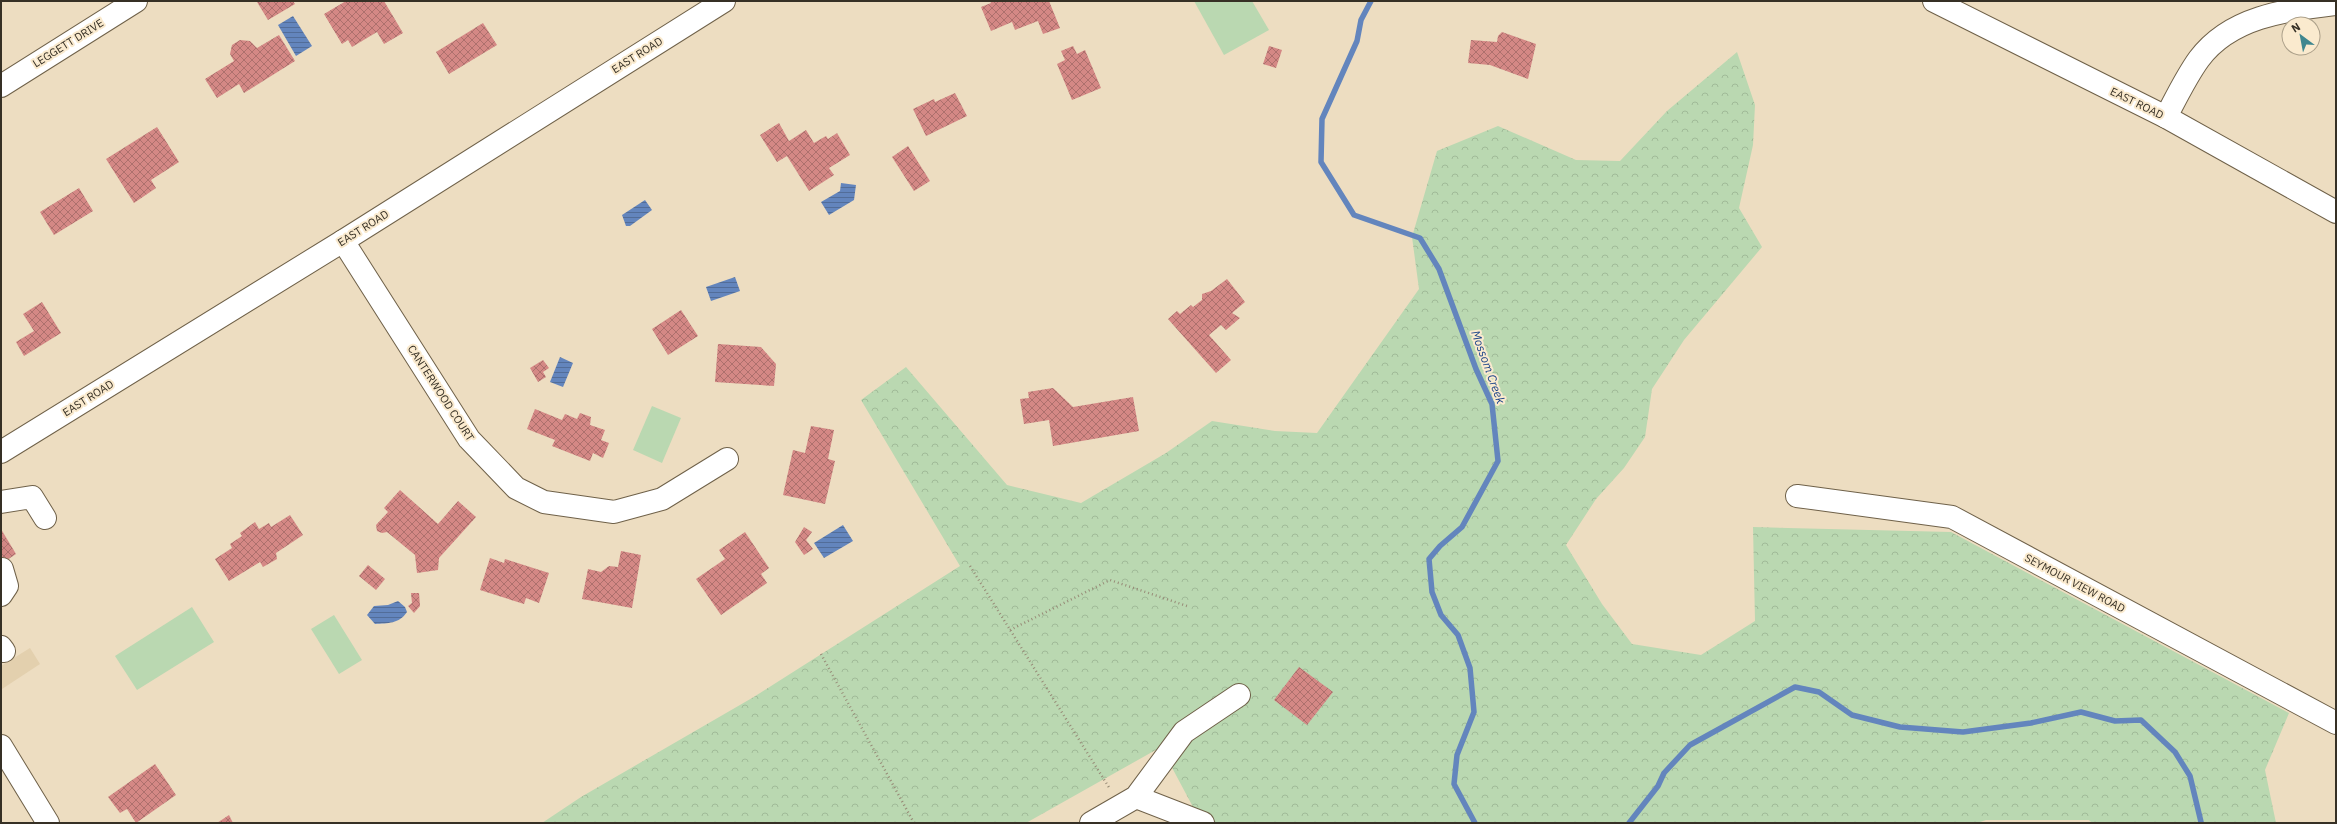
<svg xmlns="http://www.w3.org/2000/svg" width="2337" height="824" font-family="'IBM Plex Sans',sans-serif">
  <defs>
    <pattern id="forest-crowns" width="20" height="18" patternUnits="userSpaceOnUse"><rect width="20" height="18" fill="#bad8b1"/><path d="M2 6a3 3 0 1 1 6 0M12 15a3 3 0 1 1 6 0" fill="none" stroke="#a0ba98"/></pattern>
    <pattern id="water-rules" width="6" height="5" patternUnits="userSpaceOnUse"><rect width="6" height="5" fill="#6385bd"/><path d="M0 2.5h6" fill="none" stroke="#526d99"/></pattern>
    <pattern id="building-cross-hatch" width="8" height="8" patternUnits="userSpaceOnUse"><rect width="8" height="8" fill="#d48885"/><path d="M0 0l8 8M0 8l8-8" fill="none" stroke="#ad706d"/></pattern>
  </defs>
  <rect width="100%" height="100%" fill="#edddc1"/>
  <path fill="#e3d0ae" d="M30,648l10,16 -38,25 -1,-23z"/>
  <path fill="url(#forest-crowns)" d="M1737,52l18,53 -2,40 -14,63 23,39 -78,93 -32,49 -7,48 -21,31 -28,31 -30,46 36,59 30,40 69,11 54,-34 -2,-94 198,5 338,181 -24,57 11,53h-184l-3,-3h-103l-9,3h-812l28,-16 -32,-60 -135,76h-484l39,-26 171,-99 208,-132 -99,-166 45,-33 101,118 74,18 85,-50 46,-32 63,10 42,2 102,-144 -7,-52 25,-86 61,-25 78,34 44,1 47,-50z"/>
  <g fill="#bad8b1">
    <path d="M1194,1h58l17,29 -45,25z"/>
    <path d="M652,406l29,12 -19,45 -29,-13z"/>
    <path d="M192,607l22,35 -77,48 -22,-34z"/>
    <path d="M334,615l28,45 -23,14 -28,-45z"/>
  </g>
  <g fill="url(#water-rules)">
    <path d="M293,16l19,30 -16,10 -18,-31z"/>
    <path d="M841,183l15,2 -2,15 -25,15 -8,-13 19,-11z"/>
    <path d="M645,200l7,10 -22,16h-4l-4,-11z"/>
    <path d="M735,277l5,14 -29,10 -5,-14z"/>
    <path d="M560,357l13,6 -10,24 -13,-5z"/>
    <path d="M843,525l10,16 -29,17 -10,-15z"/>
    <path d="M398,601l7,6 2,5c-8,12 -19,11 -32,12l-8,-9 7,-9 14,-1z"/>
  </g>
  <g fill="none" stroke-linecap="round" stroke-linejoin="round">
    <g stroke="#6385bd" stroke-width="5.5">
      <path d="M1371,1l-10,19 -4,21 -35,78 -1,43 33,53 66,23 19,31 37,100 16,35 6,57 -36,66 -22,19 -11,13 3,33 9,23 17,20 12,33 4,44 -17,43 -3,29 21,39"/>
      <path d="M1629,823l29,-37 6,-13 26,-28 105,-58 24,5 33,23 48,12 63,5 68,-9 50,-11 34,9 26,-1 34,32 15,24 11,46"/>
    </g>
  </g>
  <g fill="url(#building-cross-hatch)">
    <path d="M259,1h34l2,3 -27,16 -11,-18z"/>
    <path d="M346,1h38l19,32 -19,11 -7,-12 -25,15 -4,-7 -6,4 -18,-30z"/>
    <path d="M990,1h59l11,27 -17,6 -5,-13 -23,9 -3,-8 -21,9 -10,-24 10,-4z"/>
    <path d="M483,23l14,22 -48,29 -13,-22z"/>
    <path d="M1502,32l34,12 -8,35 -38,-14 -22,-2 3,-23 26,2 1,-6z"/>
    <path d="M279,35l16,26 -51,32 -5,-9 -22,14 -12,-19 29,-18 -4,-7 2,-9 8,-5 10,1 7,7z"/>
    <path d="M1073,46l4,8 8,-4 16,38 -29,12 -15,-36 8,-4 -4,-9z"/>
    <path d="M1269,46l13,4 -6,18 -13,-4z"/>
    <path d="M955,93l12,23 -41,20 -13,-27 21,-10 1,3z"/>
    <path d="M779,123l10,18 17,-11 8,13 12,-7 2,3 9,-6 13,22 -21,13 5,7 -25,16 -22,-35 -10,6 -17,-27z"/>
    <path d="M157,127l22,35 -28,18 5,8 -22,15 -28,-44z"/>
    <path d="M908,146l22,35 -16,10 -22,-34z"/>
    <path d="M79,188l14,23 -39,24 -14,-23z"/>
    <path d="M1227,279l18,23 -13,11 8,5 -14,12 -5,-5 -12,10 22,25 -15,13 -48,-54 9,-8 3,3 11,-9 2,2 9,-7v-6l9,-3z"/>
    <path d="M42,302l19,31 -37,23 -8,-14 18,-11 -11,-17z"/>
    <path d="M681,310l17,26 -30,19 -16,-26z"/>
    <path d="M718,344l43,3 15,17 -2,22 -59,-4z"/>
    <path d="M543,360l6,8 -6,4 3,5 -8,5 -8,-14z"/>
    <path d="M1053,388l20,19 60,-10 6,34 -86,15 -4,-26 -25,4 -4,-25 9,-1 -1,-6z"/>
    <path d="M535,409l27,11 3,-6 12,5 3,-6 11,4 -1,8 15,5 -4,10 8,3 -6,15 -10,-5 -3,8 -38,-15 3,-6 -28,-11z"/>
    <path d="M811,426l23,4 -6,29 7,2 -10,43 -42,-9 10,-45 12,3z"/>
    <path d="M400,490l38,34 20,-23 18,16 -37,41 -1,12 -21,3 -2,-18 -28,-23 -5,1 -5,-2 -1,-6 12,-13 -4,-4z"/>
    <path d="M290,515l13,20 -27,18 1,6 -14,8 -3,-5 -31,19 -14,-22 17,-11 -2,-4 12,-8 -2,-3 15,-11 4,7 10,-6 2,4z"/>
    <path d="M804,527l8,5 -6,8 7,9 -9,6 -9,-13z"/>
    <path d="M1,529l15,25 -15,10z"/>
    <path d="M745,532l24,36 -8,6 6,9 -46,32 -25,-36 29,-20 -6,-9z"/>
    <path d="M621,551l20,4 -9,53 -50,-9 6,-30 13,3 8,-6 9,1z"/>
    <path d="M490,558l14,5 1,-4 44,14 -10,30 -13,-5 -2,6 -44,-14z"/>
    <path d="M368,565l17,14 -9,11 -17,-14z"/>
    <path d="M411,593h8l1,13 -6,7 -6,-7 4,-3z"/>
    <path d="M1299,667l34,25 -26,33 -33,-25z"/>
    <path d="M155,764l21,31 -40,28 -9,-14 -7,4 -12,-16z"/>
    <path d="M229,815l4,8h-16z"/>
  </g>
  <g fill="none" stroke-linecap="round" stroke-linejoin="round">
    <defs>
      <g id="minor">
        <path d="M1,86l135,-85"/>
        <path d="M2166,117c10,-19 20,-40 33,-58 32,-43 88,-49 137,-55"/>
        <path d="M343,241l126,198 47,49 28,14 70,10 48,-13 65,-40"/>
        <path d="M1797,496l155,21 384,206"/>
        <path d="M1,502l31,-5 13,21"/>
        <path d="M1,595l6,-9 -5,-17"/>
        <path d="M1,647l3,4"/>
        <path d="M1136,797l67,26"/>
        <path d="M1091,823l45,-26 48,-65 55,-37"/>
      </g>
      <g id="major">
        <path d="M1934,1l232,116 170,95"/>
        <path d="M1,452l342,-211 381,-240"/>
        <path d="M1,746l47,77"/>
      </g>
    </defs>
    <use href="#minor" stroke="#6f6149" stroke-width="24"/>
    <use href="#major" stroke="#6f6149" stroke-width="24"/>
    <g stroke="#978b77" stroke-width="2.5" stroke-dasharray="1 3" stroke-linecap="butt">
      <path d="M970,566l140,223"/>
      <path d="M1010,630l100,-50 77,26"/>
      <path d="M821,654l93,169"/>
    </g>
    <use href="#minor" stroke="#fff" stroke-width="22"/>
    <use href="#major" stroke="#fff" stroke-width="22"/>
  </g>
  <g text-anchor="middle" stroke-width="4" stroke-linejoin="round" paint-order="stroke">
    <g font-size="11" fill="#363025" stroke="#faeace">
      <text transform="translate(68 43) rotate(-32)" y="4">LEGGETT DRIVE</text>
      <text transform="translate(637 55) rotate(-32)" y="4">EAST ROAD</text>
      <text transform="translate(2137 103) rotate(26)" y="4">EAST ROAD</text>
      <text transform="translate(363 228) rotate(-32)" y="4">EAST ROAD</text>
      <text transform="translate(441 393) rotate(57)" y="4">CANTERWOOD COURT</text>
      <text transform="translate(88 398) rotate(-32)" y="4">EAST ROAD</text>
      <text transform="translate(2075 583) rotate(28)" y="4">SEYMOUR VIEW ROAD</text>
    </g>
    <g font-size="12" font-style="italic" fill="#1a4389" stroke="#faeace">
      <text transform="translate(1488 367) rotate(70)" y="4">Mossom Creek</text>
    </g>
  </g>
  <rect width="2337" height="824" fill="none" stroke="#363025" stroke-width="4"/>
  <g transform="translate(2301 36) rotate(328)"><circle r="19" fill="#faeace" stroke="#aca08a"/>
  <path d="M0-3L7 15L0 10L-7 15Z" fill="#40878f"/>
  <text y="-6" font-size="11" font-weight="bold" text-anchor="middle" fill="#363025">N</text>
  </g>
</svg>
